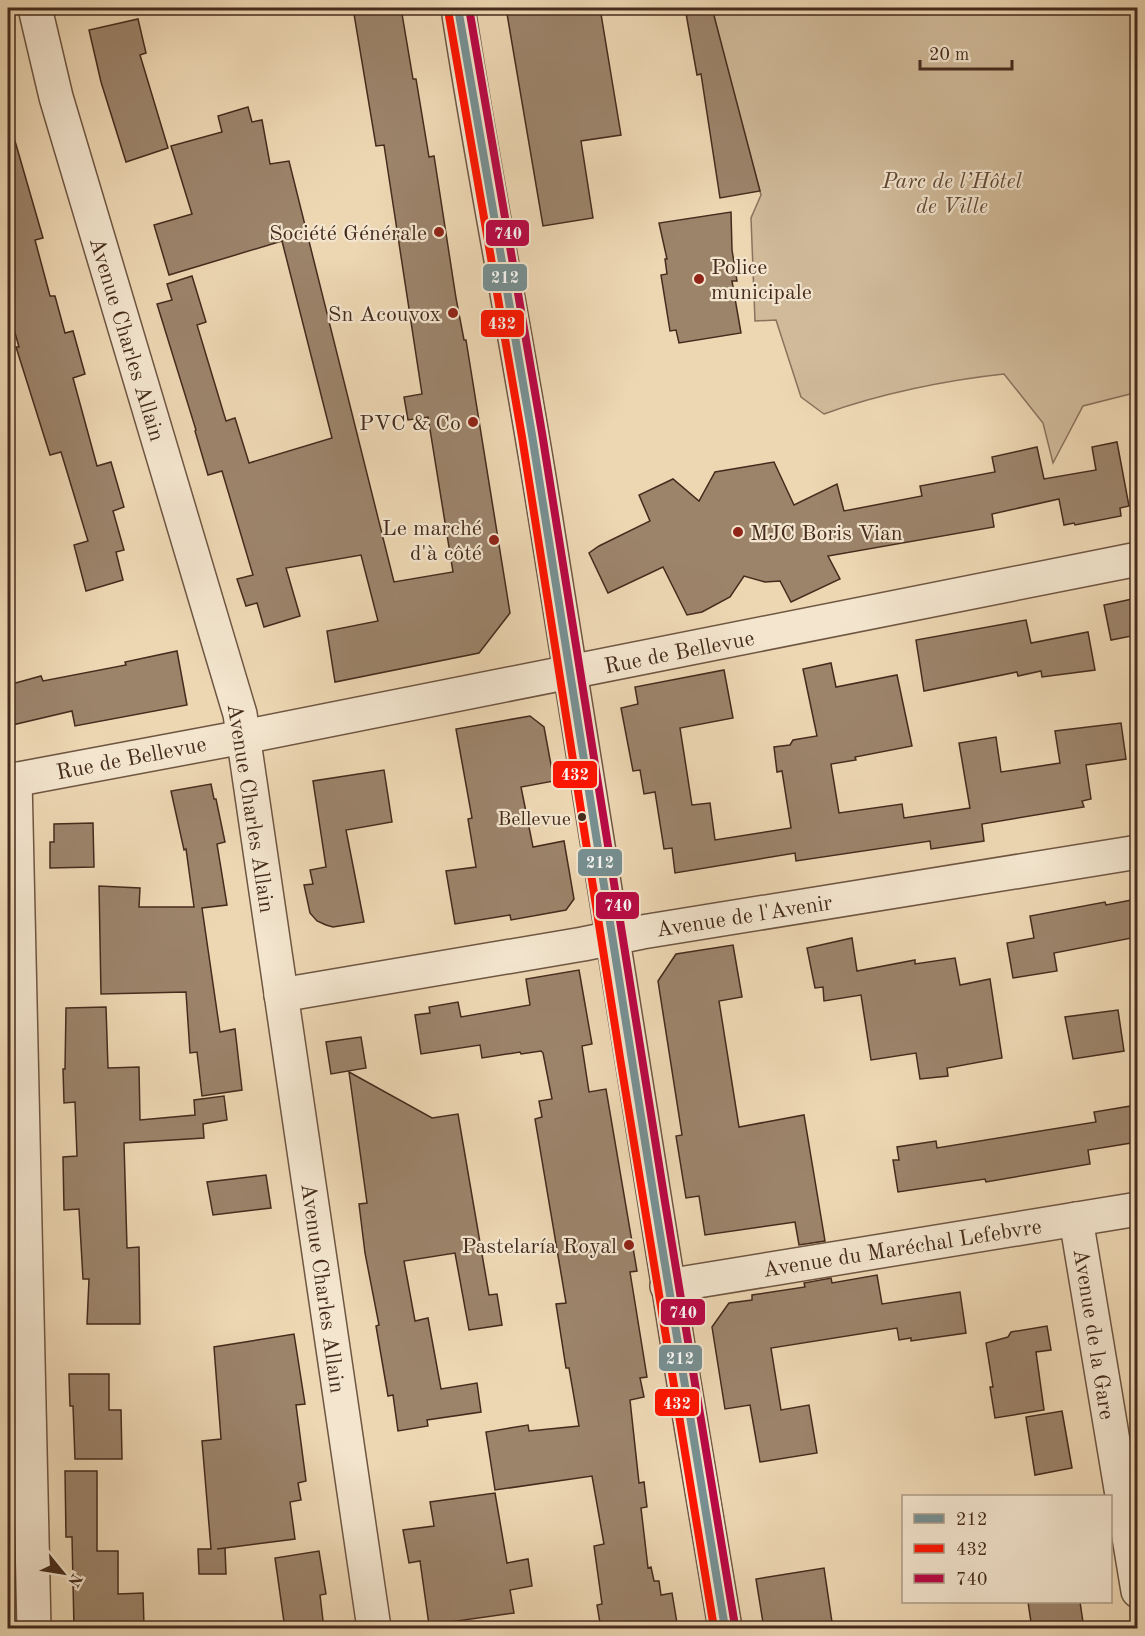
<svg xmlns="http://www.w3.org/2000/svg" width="1145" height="1636" font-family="'Old Standard TT',serif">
  <rect width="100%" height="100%" fill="#edd7b3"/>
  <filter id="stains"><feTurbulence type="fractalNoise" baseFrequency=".00333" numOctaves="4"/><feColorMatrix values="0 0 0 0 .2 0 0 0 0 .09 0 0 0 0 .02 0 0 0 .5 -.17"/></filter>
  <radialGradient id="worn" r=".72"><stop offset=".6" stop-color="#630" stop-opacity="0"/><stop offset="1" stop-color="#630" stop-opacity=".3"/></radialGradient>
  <path fill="#d0ba9a" stroke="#8a725c" stroke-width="1.5" d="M712,8h425v370l-7,16 -47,12 -30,57 -10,-40 -39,-49c-57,6 -126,20 -180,40l-23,-17 -25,-77 -21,1 -4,-103 10,-23 -29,-105z"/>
  <g fill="#9c846b" stroke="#452b1d" stroke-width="1.5">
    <path d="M353,8h48l12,71h3l13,78 5,-1 22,142 8,42h2l44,273 -31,40 -144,29 -8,-51 51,-10 -17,-66 -75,13 14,48 -36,11 -7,-24 -11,3 -9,-27 16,-4 -31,-104 -14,4 -13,-44 1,-1 -39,-126 15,-4 -5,-16 25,-8 14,46 -9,3 29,96 9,-3 14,45 83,-25 -50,-197 -113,34 -15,-50 38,-11 -21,-68 51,-14 -4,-16 30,-9 4,15 10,-2 8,44 19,-3 105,421 59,-10 -25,-155 -20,3 -4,-23 18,-3 -38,-249 -8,1z"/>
    <path d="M506,8h94l21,127 -40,6 12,77 -50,8z"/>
    <path d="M685,8h27l48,183 -40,7 -19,-124 -4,1z"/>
    <path d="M138,19l8,34 -6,2 28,93 -42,14 -25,-80 -12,-52z"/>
    <path d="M15,141l28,97 -8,2 15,56h5l10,37 8,-2 12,43 -12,4 24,88 14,-4 13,45 -11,4 11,39 -8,2 7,28 -37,11 -12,-46 14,-4 -27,-89 -11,3 -34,-108h3l-11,-39v-166z"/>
    <path d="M731,212l1,38 5,31h-5l9,52 -62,10 -3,-13 -6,1 -9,-56 6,-1 -2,-15h2l-8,-36z"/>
    <path d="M1117,442l12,64 -9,2 1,8 -46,9 -1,-2 -10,2 -5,-26 -67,15 2,13 -166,29 12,23 -49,23 -11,-21 -15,1 -21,-6 -14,21 -28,15 -15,3 -24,-48 -55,26 -19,-40 10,-7 51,-25 -11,-26 34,-16 26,22 16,-29 59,-10 20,43 43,-21 7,27 78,-15 -2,-10 75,-14 -3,-15 45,-10 7,32 52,-9 -4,-23z"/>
    <path d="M1137,598v37l-26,5 -7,-35z"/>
    <path d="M1026,620l5,23 57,-11 7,38 -53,7 -1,-6 -23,5 -1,-4 -93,19 -8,-51z"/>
    <path d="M177,651l10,54 -112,21 -3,-15 -64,15v-41l33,-9 2,5 83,-16 -1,-3z"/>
    <path d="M831,663l5,24 61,-12 15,71 -57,11 1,3 -25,4 8,49 63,-9 2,14 66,-10 -11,-65 37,-6 5,35 59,-9 -5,-32 66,-8 5,36 -40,6 5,34 -9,2 2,6 -102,17 2,17 -53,8 -1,-8 -134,20 -1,-8 -120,20 -3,-25 -8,1 -9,-57 -11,2 -4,-24 -7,1 -12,-63 17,-4 -3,-17 89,-17 9,48 -53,10 12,77 18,-2 5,37 76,-12 -9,-57 -5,1 -3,-25 16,-2 3,-5 24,-4 -14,-67z"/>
    <path d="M530,716l14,11 10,54 -33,6 12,60 31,-6 10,58 -8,11 -55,10 -1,-5 -55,9 -9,-53 30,-4 -8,-48 4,-1 -16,-89z"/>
    <path d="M384,770l8,52 -46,8 18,92 -31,5 -7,-2 -9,-4 -7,-8 -6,-28 9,-1 -3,-14 16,-3 -13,-86z"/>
    <path d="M211,784l3,15h2l9,43 -8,2 10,61 -25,3 18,124 15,-3 7,61 -40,6 -5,-44 -7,1 -4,-61 -85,2 -2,-108 41,2 -1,19h55l-8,-58 -2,1 -13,-59z"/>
    <path d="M93,823l1,44 -44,1v-26h4v-18z"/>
    <path d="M1137,899v38l-83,16 3,18 -44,7 -6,-35 27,-5 -4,-22 75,-14 1,3z"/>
    <path d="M852,938l5,33 58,-11v4l40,-6 5,27 30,-6 12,79 -55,10 1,8 -28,3 -4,-26 -45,7 -10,-65 -37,6 -1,-14 -8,1 -8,-40z"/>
    <path d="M733,945l9,52 -23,4 20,126 65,-12 21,126 -26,4 -4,-23 -90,13 -6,-39 -13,2 -10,-62 6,-1 -24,-154 18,-27z"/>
    <path d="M579,970l13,74 -10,2 7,46 17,-3 31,182 -7,1 17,105 -7,1 4,19 -14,3 9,83 5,-1 3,25 -6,1 7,60 3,-1 3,14h5l2,14 11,-2 6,36h-77l-4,-24 5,-1 -8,-58 10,-2 -12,-68 -97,14 -9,-58 42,-7 1,6 50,-5 -10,-58h-3l-10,-64 10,-1 -31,-184 7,-2 -3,-16 13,-2 -9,-46 -2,-2 -20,3 -1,-2 -38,6 -2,-13 -59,9 -6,-39 15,-2 -1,-6 29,-5 3,15 69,-12 -4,-26z"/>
    <path d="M106,1007l2,61 31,-1 1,53 55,-5 -1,-15 30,-4 3,24 -24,4 1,14 -80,5 3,105 12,-1 1,77h-53l2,-45h-6l-4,-70 -15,1 -1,-53 14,-1 -2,-54 -11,1 -1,-34h2l1,-61z"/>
    <path d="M1118,1010l6,41 -51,8 -8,-42z"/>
    <path d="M361,1037l5,31 -35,6 -5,-32z"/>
    <path d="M349,1072l83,46 26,-4 31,181 8,-1 5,31 -33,5 -14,-77 -51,8 11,60 13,-3 13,71 36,-6 4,29 -54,8 1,6 -30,5 -5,-36 -5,1 -12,-70 3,-1 -14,-72 -6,-49 8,-1z"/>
    <path d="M1137,1105v37l-49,8 2,14 -104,18 -1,-3 -87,13 -5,-32h6l-2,-13 39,-6 1,7 159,-26 -2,-10z"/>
    <path d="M266,1175l5,33 -58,7 -6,-33z"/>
    <path d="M877,1275l5,29 78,-12 6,41 -55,8v-3l-12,2 -2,-12 -126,20 10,62 28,-5 8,48 -57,9 -10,-57 -25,4 -13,-82 17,-24 23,-3v-5l53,-8 -1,-4 27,-5 1,5z"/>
    <path d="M1047,1326l4,24 -15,2 8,58 -49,8 -5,-31h3l-7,-44 22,-6 3,-5z"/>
    <path d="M294,1334l11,70 -9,1 10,76 -8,2 3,17 -11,2 5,37 -78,10 8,-1 1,26h-27l-1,-25h13l-9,-108 19,-2 -7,-92z"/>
    <path d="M69,1374h40v36h12l1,49h-47l-2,-53h-3z"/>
    <path d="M1062,1411l10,57 -37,7 -9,-58z"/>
    <path d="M65,1471h32v80h21v43l25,-1 1,33h-16v3h-54l-2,-92h-6z"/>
    <path d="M495,1493l12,70 21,-4 4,27 -22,4 4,23 -85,12 -9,-64 -11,2 -6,-33 31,-4 -4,-24z"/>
    <path d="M319,1551l7,43 -6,1 4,34h-39l-10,-71z"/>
    <path d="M824,1568l9,61h-69l-8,-50z"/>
    <path d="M1028,1602h52l4,27h-52z"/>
  </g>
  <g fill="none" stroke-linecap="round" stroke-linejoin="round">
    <defs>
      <g id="minor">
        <path d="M35,8l21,89 184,617 134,914"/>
        <path d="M15,779l19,849"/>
        <path d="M8,781l235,-44 895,-178"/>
        <path d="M281,995l302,-51 59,-12 496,-80"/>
        <path d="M1076,1219l62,372"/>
        <path d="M667,1286l471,-77"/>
      </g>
      <path id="tertiary" d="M458,8c25,163 58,325 84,488 59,377 119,755 183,1132"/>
    </defs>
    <use href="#minor" stroke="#6f5642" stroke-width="36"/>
    <use href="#tertiary" stroke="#6f5642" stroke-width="36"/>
    <use href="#minor" stroke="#f3e5ce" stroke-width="33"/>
    <use href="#tertiary" stroke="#f3e5ce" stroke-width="33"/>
    <defs>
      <path id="bus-1" d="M458,8l74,427 123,769 70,424"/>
      <path id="bus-2" d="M448,10l74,427 99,627 93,564"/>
      <path id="bus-3" d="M469,8l73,425 123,769 70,424"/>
    </defs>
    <use href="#bus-1" stroke="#f3e5ce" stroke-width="12"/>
    <use href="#bus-2" stroke="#f3e5ce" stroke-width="12"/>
    <use href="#bus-3" stroke="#f3e5ce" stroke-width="12"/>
    <use href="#bus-1" stroke="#779093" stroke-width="8"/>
    <use href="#bus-2" stroke="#ff1400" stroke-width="8"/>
    <use href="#bus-3" stroke="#b90845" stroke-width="8"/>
  </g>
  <g fill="#8f2418" stroke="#f3e5ce" stroke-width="2">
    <circle cx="439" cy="232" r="6"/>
    <circle cx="699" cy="279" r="6"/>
    <circle cx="453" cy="313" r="6"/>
    <circle cx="473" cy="422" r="6"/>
    <circle cx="738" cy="532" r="6"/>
    <circle cx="494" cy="540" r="6"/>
    <circle cx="629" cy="1245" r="6"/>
  </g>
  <circle fill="#452b1d" stroke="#f3e5ce" stroke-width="2" cx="582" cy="817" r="5"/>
  <g text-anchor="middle" stroke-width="4.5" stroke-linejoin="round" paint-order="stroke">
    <g font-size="20" fill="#452b1d" stroke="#f3e5ce" text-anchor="end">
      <text x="571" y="825">Bellevue</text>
    </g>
    <g font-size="22" font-style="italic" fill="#614836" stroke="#f3e5ce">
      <text x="952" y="188">Parc de l’Hôtel<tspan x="952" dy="25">de Ville</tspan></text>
    </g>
    <g font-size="22" fill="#452b1d" stroke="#f3e5ce" text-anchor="end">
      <text x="427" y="240">Société Générale</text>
      <text x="711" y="274" text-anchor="start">Police<tspan x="711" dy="25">municipale</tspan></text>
      <text x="441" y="321">Sn Acouvox</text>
      <text x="461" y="430">PVC &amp; Co</text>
      <text x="482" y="535">Le marché<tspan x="482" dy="25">d'à côté</tspan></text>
      <text x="750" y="540" text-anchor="start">MJC Boris Vian</text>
      <text x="617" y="1253">Pastelaría Royal</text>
    </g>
    <g font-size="22" fill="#452b1d" stroke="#f3e5ce">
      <text transform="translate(128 339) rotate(73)" y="8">Avenue Charles Allain</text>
      <text transform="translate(679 651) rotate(-11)" y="8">Rue de Bellevue</text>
      <text transform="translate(131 757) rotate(-11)" y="8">Rue de Bellevue</text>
      <text transform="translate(252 808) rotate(81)" y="8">Avenue Charles Allain</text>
      <text transform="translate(744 915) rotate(-9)" y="8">Avenue de l'Avenir</text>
      <text transform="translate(902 1247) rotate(-9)" y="8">Avenue du Maréchal Lefebvre</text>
      <text transform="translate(324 1288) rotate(82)" y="8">Avenue Charles Allain</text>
      <text transform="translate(1095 1334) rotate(81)" y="8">Avenue de la Gare</text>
    </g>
  </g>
  <g stroke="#f3e5ce" stroke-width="2">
    <rect x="485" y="219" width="45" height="28" rx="6" fill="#b90845"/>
    <rect x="482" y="263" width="46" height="29" rx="6" fill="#779093"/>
    <rect x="480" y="309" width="45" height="29" rx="6" fill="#ff1400"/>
    <rect x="552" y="760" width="46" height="29" rx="6" fill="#ff1400"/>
    <rect x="577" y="848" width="46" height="29" rx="6" fill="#779093"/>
    <rect x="595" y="891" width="45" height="29" rx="6" fill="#b90845"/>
    <rect x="660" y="1298" width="46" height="28" rx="6" fill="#b90845"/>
    <rect x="658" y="1344" width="45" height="28" rx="6" fill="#779093"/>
    <rect x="654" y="1388" width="46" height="29" rx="6" fill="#ff1400"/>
  </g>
  <g font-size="16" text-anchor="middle" font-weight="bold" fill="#fff">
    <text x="508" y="239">740</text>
    <text x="505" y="283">212</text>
    <text x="502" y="329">432</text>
    <text x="575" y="780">432</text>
    <text x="600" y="868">212</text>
    <text x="618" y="911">740</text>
    <text x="683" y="1318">740</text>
    <text x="680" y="1364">212</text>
    <text x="677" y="1409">432</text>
  </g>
  <rect width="1145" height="1636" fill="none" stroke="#edd7b3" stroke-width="30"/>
  <rect x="9" y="9" width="1127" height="1618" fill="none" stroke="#452b1d" stroke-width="3"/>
  <rect x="15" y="15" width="1115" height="1606" fill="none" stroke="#452b1d" stroke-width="1.5"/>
  <rect x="902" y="1495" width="210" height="108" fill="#f3e5ce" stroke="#ad9b87" stroke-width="1.5"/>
  <rect x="914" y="1514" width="30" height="9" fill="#779093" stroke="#ad9b87" stroke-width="1.5"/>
  <text x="956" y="1525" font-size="18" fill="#452b1d">212</text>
  <rect x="914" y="1544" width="30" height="9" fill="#ff1400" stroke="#ad9b87" stroke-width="1.5"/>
  <text x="956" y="1555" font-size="18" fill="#452b1d">432</text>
  <rect x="914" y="1574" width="30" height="9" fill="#b90845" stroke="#ad9b87" stroke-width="1.5"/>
  <text x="956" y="1585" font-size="18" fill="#452b1d">740</text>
  <g transform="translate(63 1573) rotate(120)" stroke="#f3e5ce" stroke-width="4.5" paint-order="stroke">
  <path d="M0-4.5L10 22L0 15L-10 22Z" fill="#452b1d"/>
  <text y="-9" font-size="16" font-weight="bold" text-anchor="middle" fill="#452b1d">N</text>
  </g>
  <path d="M920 60v9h92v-9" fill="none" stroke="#452b1d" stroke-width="3"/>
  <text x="929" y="60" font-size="18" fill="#452b1d" stroke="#f3e5ce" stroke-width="4.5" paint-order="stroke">20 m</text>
  <rect width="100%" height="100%" filter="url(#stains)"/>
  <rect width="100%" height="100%" fill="url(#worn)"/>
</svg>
